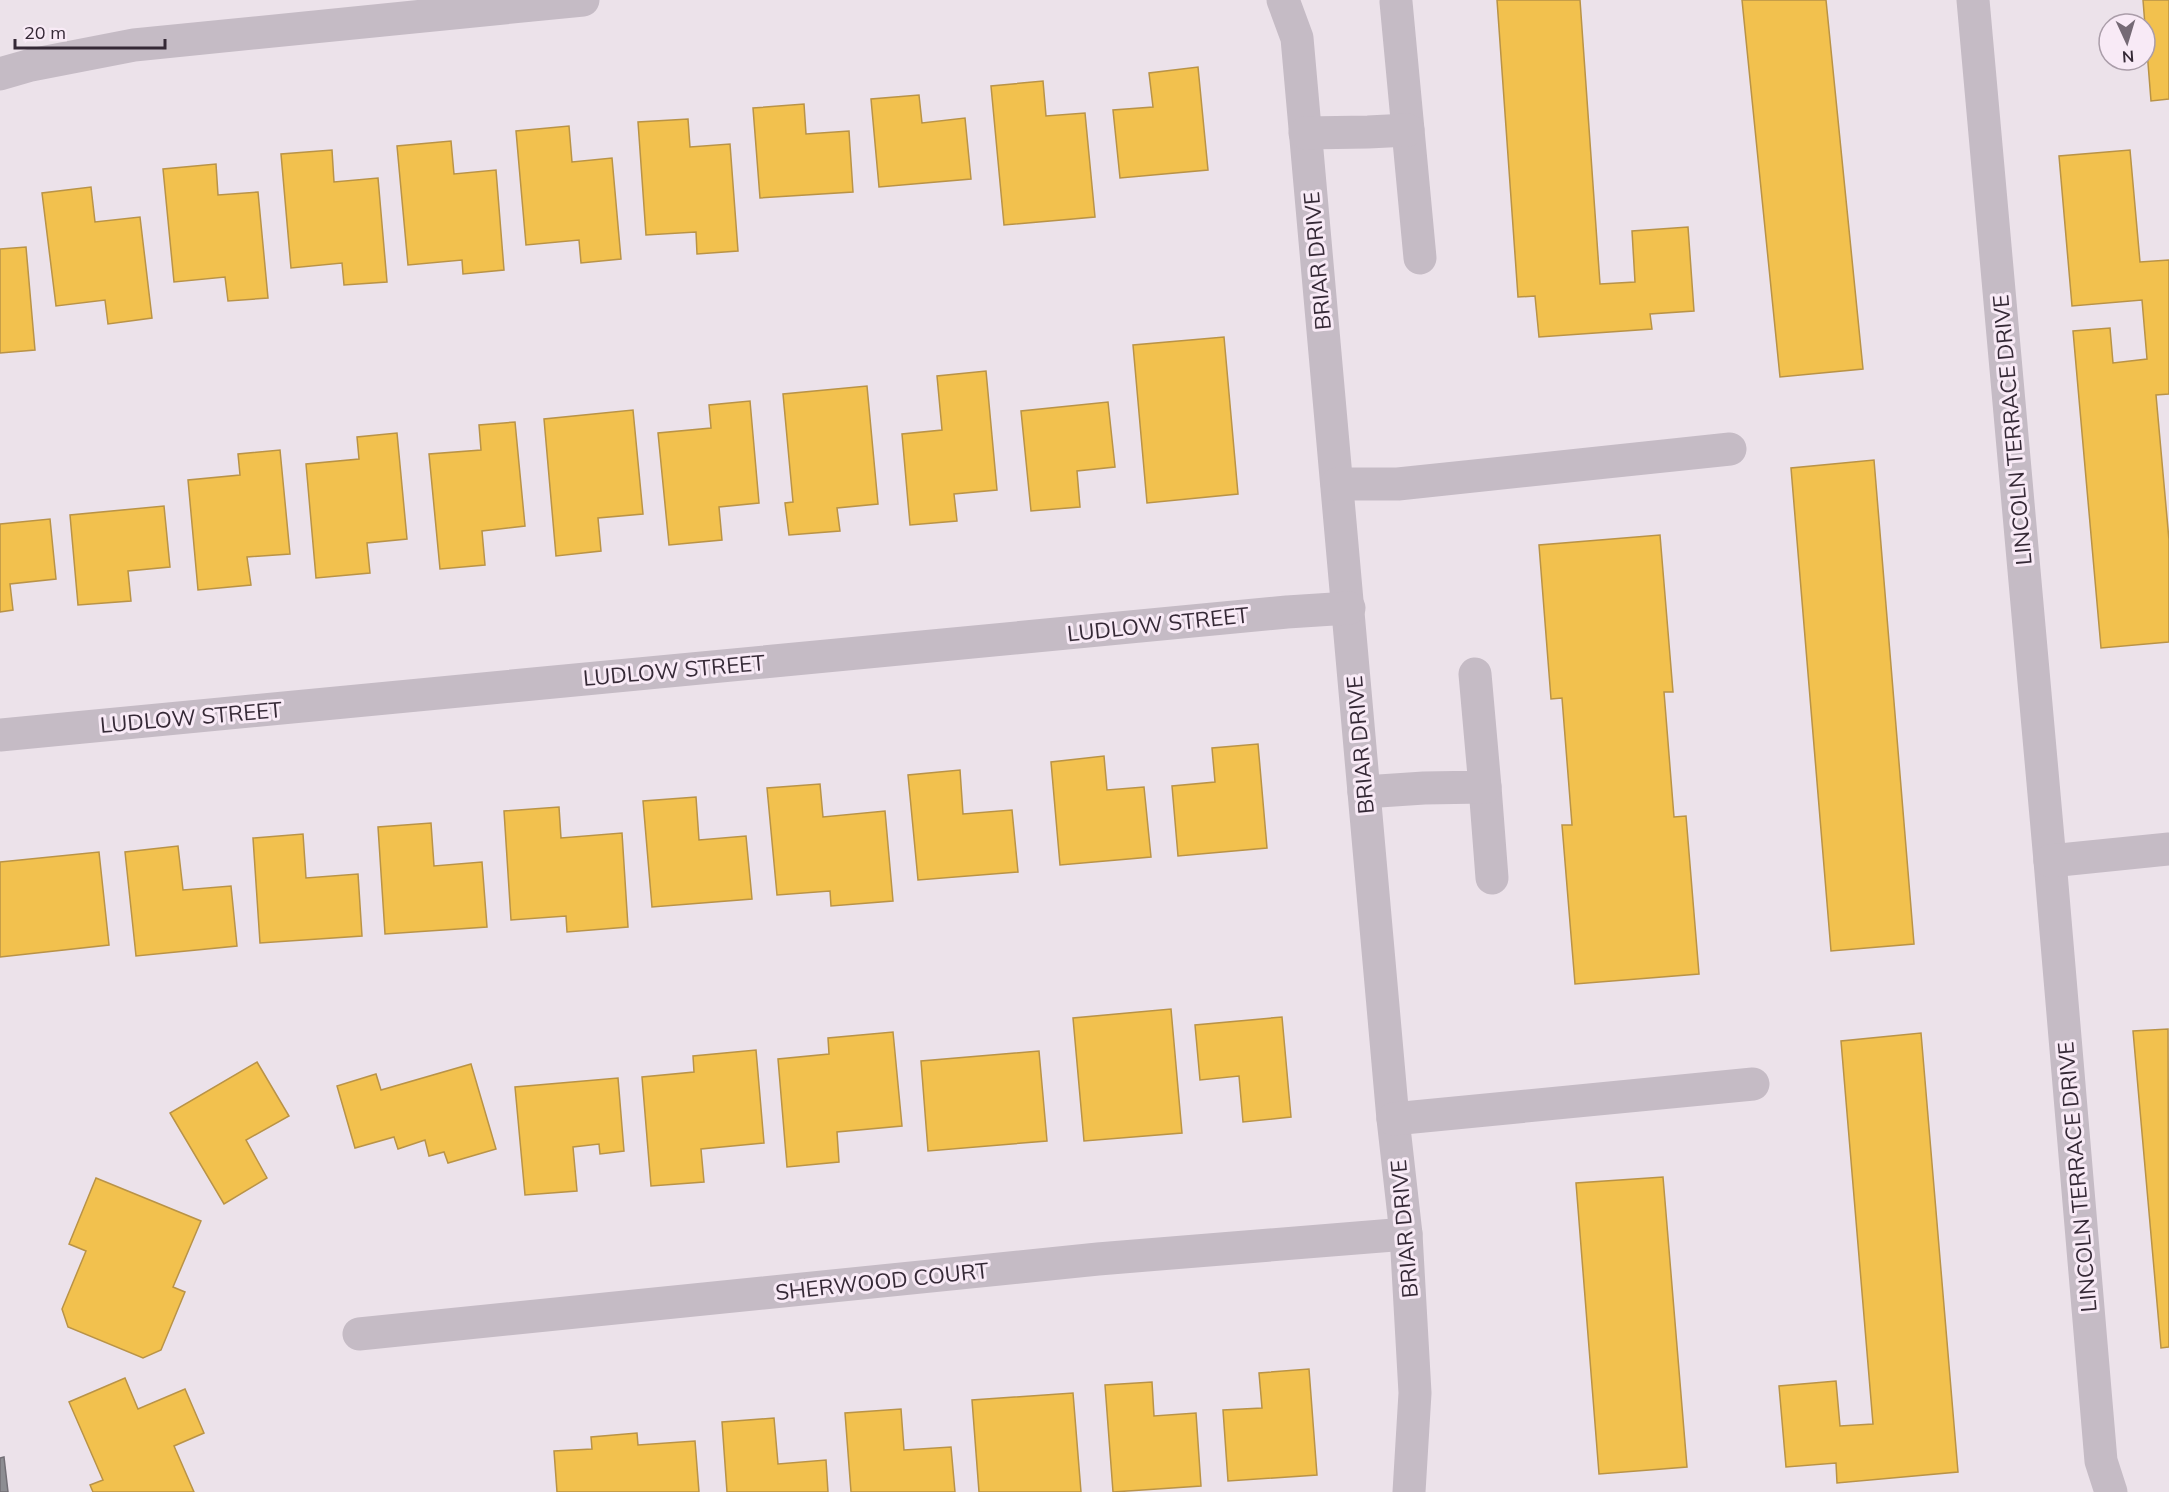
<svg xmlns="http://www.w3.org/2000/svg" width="2169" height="1492" font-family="Mulish,sans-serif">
  <rect width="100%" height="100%" fill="#ece2ea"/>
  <g fill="#f2c14e" stroke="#b99347" stroke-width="1.5">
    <path d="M1497,0h83l20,284 35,-2 -3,-51 56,-4 6,84 -44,3 2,15 -113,8 -4,-41 -17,1z"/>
    <path d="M1742,0h84l37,369 -83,8z"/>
    <path d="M2143,0h26v99l-18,2z"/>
    <path d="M1198,67l10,103 -88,8 -7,-68 40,-3 -4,-34z"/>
    <path d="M1043,81l3,35 39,-3 10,104 -91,8 -13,-139z"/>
    <path d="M919,95l3,28 43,-5 6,61 -92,8 -8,-88z"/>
    <path d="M804,104l2,30 43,-3 4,61 -93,6 -7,-90z"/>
    <path d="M688,119l2,28 40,-3 8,107 -41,3 -1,-22 -50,3 -8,-113z"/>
    <path d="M569,126l3,36 40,-4 9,101 -40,4 -2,-23 -53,5 -10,-114z"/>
    <path d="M451,141l3,33 42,-4 8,100 -41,4 -1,-14 -54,5 -11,-119z"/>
    <path d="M332,150l2,32 44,-4 9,104 -43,3 -2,-22 -51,5 -10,-114z"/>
    <path d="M2130,150l10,112 29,-2v134l-13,1 13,145v102l-68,6 -28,-317 37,-3 3,35 34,-4 -5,-59 -70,6 -13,-150z"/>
    <path d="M216,164l2,31 40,-3 10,106 -40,3 -3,-24 -51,5 -11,-113z"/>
    <path d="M91,187l4,35 45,-5 12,101 -44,6 -3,-24 -49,6 -14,-113z"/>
    <path d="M26,247l9,103 -35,3v-104z"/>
    <path d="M1224,337l14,157 -91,9 -14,-158z"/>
    <path d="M986,371l11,119 -43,4 3,27 -47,4 -8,-91 40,-4 -5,-54z"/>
    <path d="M867,386l11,118 -41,4 3,23 -51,4 -4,-32 8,-1 -10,-108z"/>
    <path d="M750,401l9,102 -40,4 3,33 -53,5 -11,-112 53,-5 -2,-23z"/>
    <path d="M1108,402l7,65 -38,4 3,36 -49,4 -10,-100z"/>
    <path d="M633,410l10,104 -45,4 3,33 -45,5 -12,-137z"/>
    <path d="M515,422l10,104 -43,5 3,34 -45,4 -11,-115 52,-4 -2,-25z"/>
    <path d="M397,433l10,106 -40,4 3,30 -54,5 -10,-114 53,-5 -2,-22z"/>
    <path d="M280,450l10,104 -43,3 4,28 -53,5 -10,-110 52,-5 -2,-21z"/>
    <path d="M1874,460l40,484 -83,7 -40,-483z"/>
    <path d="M164,506l6,61 -42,4 3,30 -53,4 -8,-90z"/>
    <path d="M50,519l6,60 -46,5 3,26 -13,2v-88z"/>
    <path d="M1660,535l13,157h-9l10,125 12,-1 13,158 -124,10 -13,-159h10l-10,-127 -11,1 -12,-154z"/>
    <path d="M1258,744l9,104 -89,8 -6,-70 43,-4 -3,-34z"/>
    <path d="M1104,756l3,34 37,-3 7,70 -91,8 -9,-103z"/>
    <path d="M960,770l3,44 49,-4 6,62 -100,8 -10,-105z"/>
    <path d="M820,784l3,33 62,-6 8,90 -62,5 -1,-15 -53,4 -10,-107z"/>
    <path d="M696,797l3,43 47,-4 6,63 -100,8 -9,-106z"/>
    <path d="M559,807l2,31 61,-5 6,94 -61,5 -1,-16 -55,4 -7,-109z"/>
    <path d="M431,823l3,43 48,-4 5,65 -102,7 -7,-107z"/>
    <path d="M303,834l3,44 52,-4 4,62 -102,7 -7,-105z"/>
    <path d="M178,846l5,44 48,-4 6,60 -101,10 -11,-104z"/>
    <path d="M99,852l10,93 -109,12v-95z"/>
    <path d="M1171,1009l11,124 -98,8 -11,-123z"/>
    <path d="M1282,1017l9,100 -48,5 -4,-46 -39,4 -5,-55z"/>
    <path d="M2168,1029l1,318 -8,1 -28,-317z"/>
    <path d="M893,1032l9,94 -65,6 2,30 -52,5 -9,-108 51,-5 -1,-16z"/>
    <path d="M1921,1033l37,439 -121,11 -1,-20 -50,4 -7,-81 57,-5 4,45 33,-2 -32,-383z"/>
    <path d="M756,1050l8,93 -63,6 3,33 -53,4 -9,-109 52,-5 -1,-16z"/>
    <path d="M1039,1051l8,90 -119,10 -7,-90z"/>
    <path d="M257,1062l32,54 -43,24 21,38 -43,26 -54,-91z"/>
    <path d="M471,1064l25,85 -48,14 -4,-11 -15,4 -4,-16 -27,9 -4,-12 -39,11 -18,-62 39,-12 5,16z"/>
    <path d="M618,1078l6,73 -24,3 -1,-10 -26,3 4,44 -52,4 -10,-108z"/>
    <path d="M1663,1177l24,290 -88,7 -23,-291z"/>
    <path d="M96,1178l105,43 -28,66 12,5 -24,58 -18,8 -75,-31 -6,-18 24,-58 -17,-7z"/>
    <path d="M1309,1369l8,106 -89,6 -5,-71 39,-2 -3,-35z"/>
    <path d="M125,1378l13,31 47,-20 19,44 -30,13 20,46h-101l-3,-7 13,-5 -34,-78z"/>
    <path d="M1152,1382l2,34 42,-3 5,73 -88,6 -8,-107z"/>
    <path d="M1073,1393l8,99h-102l-7,-92z"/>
    <path d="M901,1409l3,41 47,-3 4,45h-104l-6,-79z"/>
    <path d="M774,1418l4,46 48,-4 2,32h-101l-5,-70z"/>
    <path d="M637,1433l1,12 57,-4 4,51h-142l-3,-41 38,-2 -1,-12z"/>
  </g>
  <path fill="#8d8d92" stroke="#736f76" stroke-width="1.5" d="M4,1457l4,35h-8v-34z"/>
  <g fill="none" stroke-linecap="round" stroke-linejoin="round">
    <g stroke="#c5bbc5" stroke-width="33">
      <path d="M1283,0l14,38 96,1081 13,115 9,159 -6,99"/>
      <path d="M1973,0l77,861 51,600 10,31"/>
      <path d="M1396,2l24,256"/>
      <path d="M0,74l31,-9 103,-20 449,-45"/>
      <path d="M1305,133l63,-1 40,-2"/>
      <path d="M1337,484h61l332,-35"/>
      <path d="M0,735l1287,-123 62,-4"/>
      <path d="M1485,787l7,91"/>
      <path d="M1364,792l60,-4 61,-1 -10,-113"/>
      <path d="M2050,861l119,-12"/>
      <path d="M1393,1119l360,-35"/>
      <path d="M359,1334l739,-75 308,-25"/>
    </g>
  </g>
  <g text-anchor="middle" stroke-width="6" stroke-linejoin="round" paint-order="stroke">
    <g font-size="22" fill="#352936" stroke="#f8eaf6">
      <text transform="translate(1317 261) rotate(-95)" y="8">BRIAR DRIVE</text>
      <text transform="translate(2012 430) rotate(-95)" y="8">LINCOLN TERRACE DRIVE</text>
      <text transform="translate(1158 624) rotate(-6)" y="8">LUDLOW STREET</text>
      <text transform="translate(674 670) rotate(-5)" y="8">LUDLOW STREET</text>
      <text transform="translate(191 717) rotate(-5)" y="8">LUDLOW STREET</text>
      <text transform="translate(1360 745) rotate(-95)" y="8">BRIAR DRIVE</text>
      <text transform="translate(2077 1177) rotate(-95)" y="8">LINCOLN TERRACE DRIVE</text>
      <text transform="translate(1404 1229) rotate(-95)" y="8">BRIAR DRIVE</text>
      <text transform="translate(882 1281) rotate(-6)" y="8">SHERWOOD COURT</text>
    </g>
  </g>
  <g transform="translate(2127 42) rotate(176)"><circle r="28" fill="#f8eaf6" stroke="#aa9da9" stroke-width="1.5"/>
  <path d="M0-4.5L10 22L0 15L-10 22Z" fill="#756a75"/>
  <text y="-9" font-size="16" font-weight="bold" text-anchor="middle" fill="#352936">N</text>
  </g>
  <path d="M15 39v9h150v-9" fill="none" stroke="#352936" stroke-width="3"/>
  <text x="24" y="39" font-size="18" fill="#352936" stroke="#f8eaf6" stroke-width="4.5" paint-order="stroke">20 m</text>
</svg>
